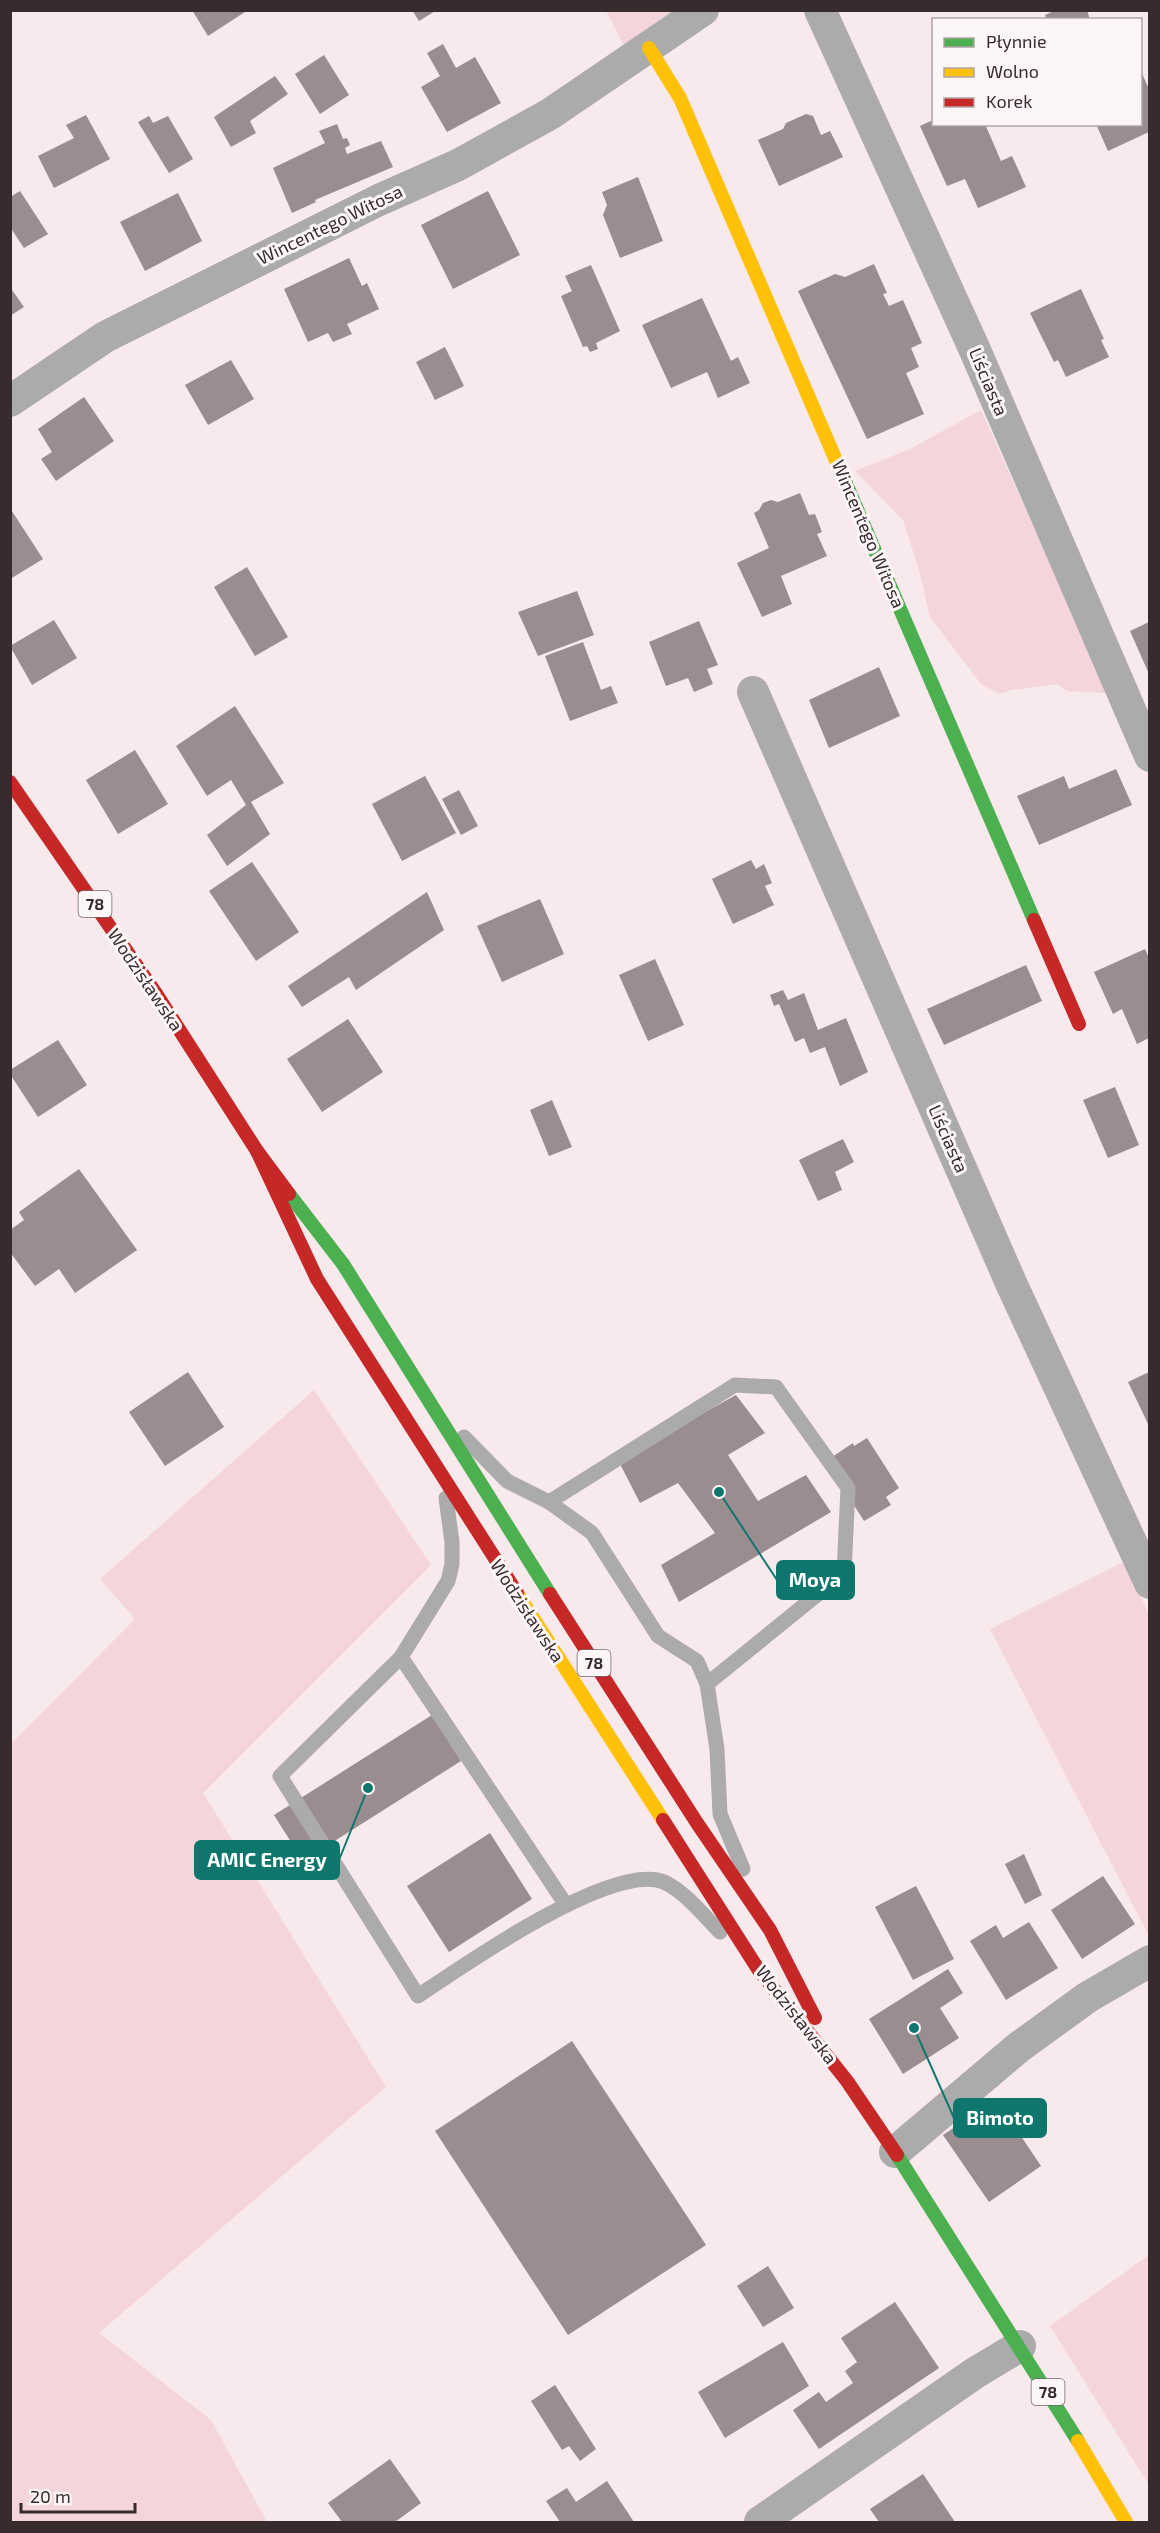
<svg xmlns="http://www.w3.org/2000/svg" width="1160" height="2533" font-family="'Exo 2',sans-serif">
  <rect width="100%" height="100%" fill="#f7e9ec"/>
  <g fill="#f5d5dc">
    <path d="M606,11h68l-49,36z"/>
    <path d="M981,410l127,283 -41,-2 -10,-7 -45,6 -13,4 -18,-10 -51,-67 -11,-47 -16,-50 -48,-49 55,-22z"/>
    <path d="M314,1390l117,175 -228,228 183,294 -287,246 112,87 56,102h-256v-778l124,-125 -35,-40z"/>
    <path d="M1125,1561l24,54v321l-159,-307z"/>
    <path d="M1149,2255v230l-99,-159z"/>
  </g>
  <g fill="#998d90">
    <path d="M192,10h56l-40,26z"/>
    <path d="M412,10h25l-18,11z"/>
    <path d="M1056,10h31l3,10h-43l-2,-5z"/>
    <path d="M443,44l13,24 19,-11 26,46 -54,29 -26,-45 19,-11 -13,-23z"/>
    <path d="M324,55l25,40 -29,19 -25,-40z"/>
    <path d="M1140,69l9,20v43l-41,19 -12,-27h44z"/>
    <path d="M275,76l13,18 -38,27 6,12 -25,14 -17,-30z"/>
    <path d="M806,114l7,2 8,19 9,-4 13,26 -64,29 -21,-46 25,-11 3,-6z"/>
    <path d="M86,115l24,44 -56,29 -16,-32 36,-18 -8,-13z"/>
    <path d="M149,116l4,7 15,-7 25,43 -24,14 -31,-51z"/>
    <path d="M933,120v4h52l16,37 11,-5 14,31 -48,21 -13,-29 -18,7 -27,-60z"/>
    <path d="M337,124l6,15 4,-1 3,7 -5,3 2,6 34,-13 12,26 -78,33 1,2 -24,11 -19,-45 52,-25 -6,-12z"/>
    <path d="M638,177l25,64 -43,17 -17,-43 4,-10 -5,-13z"/>
    <path d="M20,191l28,43 -24,14 -14,-21v-30z"/>
    <path d="M488,191l32,64 -67,34 -32,-64z"/>
    <path d="M178,193l24,48 -57,30 -25,-49z"/>
    <path d="M349,258l13,28 5,-3 12,26 -32,15 5,10 -19,8 -5,-9 -20,9 -24,-53z"/>
    <path d="M874,264l13,29 -4,1 6,12 14,-6 19,43 -11,5 8,19 -13,6 18,41 -57,25 -69,-148 37,-17 10,3z"/>
    <path d="M591,265l29,66 -24,12 2,6 -8,3 -3,-6 -4,1 -22,-51 11,-5 -7,-15z"/>
    <path d="M10,287l14,20 -14,9z"/>
    <path d="M1081,289l23,50 -3,1 8,17 -43,20 -8,-17 -4,2 -24,-49z"/>
    <path d="M702,298l29,63 7,-4 12,26 -32,15 -11,-26 -36,16 -29,-63z"/>
    <path d="M445,347l19,39 -29,14 -19,-38z"/>
    <path d="M231,360l23,39 -46,26 -23,-40z"/>
    <path d="M84,397l30,44 -58,40 -15,-22 11,-7 -14,-23z"/>
    <path d="M800,493l9,22 6,-1 7,18 -5,2 10,22 -46,20 11,28 -30,13 -25,-54 32,-15 -15,-35 5,-3 4,-7 8,-3 7,2z"/>
    <path d="M10,508l33,51 -33,20z"/>
    <path d="M247,567l41,70 -33,19 -41,-69z"/>
    <path d="M577,591l17,44 -56,21 -20,-44z"/>
    <path d="M54,620l23,38 -45,27 -22,-39z"/>
    <path d="M699,621l19,44 -11,4 6,15 -19,8 -6,-14 -22,8 -17,-44z"/>
    <path d="M1149,622v52l-19,-43z"/>
    <path d="M583,642l18,48 10,-4 7,17 -48,18 -25,-65z"/>
    <path d="M879,667l21,49 -71,32 -20,-48z"/>
    <path d="M235,706l49,77 -33,19 19,32 -43,32 -20,-31 39,-30 -15,-25 -24,16 -31,-50z"/>
    <path d="M135,750l33,54 -50,30 -32,-54z"/>
    <path d="M1116,769l16,36 -93,40 -22,-49 47,-20 5,13z"/>
    <path d="M425,776l31,57 -54,28 -30,-57z"/>
    <path d="M459,790l19,36 -17,9 -19,-36z"/>
    <path d="M751,860l5,9 8,-5 8,19 -7,3 9,19 -41,19 -21,-45z"/>
    <path d="M252,862l47,70 -43,29 -47,-70z"/>
    <path d="M427,892l17,38 -88,60 -7,-13 -47,30 -14,-21z"/>
    <path d="M540,899l24,55 -62,28 -25,-56z"/>
    <path d="M1145,949l4,9v80l-12,6 -15,-35 -9,5 -19,-42z"/>
    <path d="M655,959l29,66 -36,16 -29,-66z"/>
    <path d="M1026,965l16,36 -98,44 -17,-36z"/>
    <path d="M783,990l5,10 16,-7 14,37 28,-12 22,54 -28,14 -15,-39 -15,6 -6,-15 -9,4 -16,-38 -5,2 -4,-11z"/>
    <path d="M348,1019l35,53 -61,40 -35,-53z"/>
    <path d="M58,1040l29,45 -49,32 -28,-43v-4z"/>
    <path d="M1115,1087l24,58 -31,13 -25,-58z"/>
    <path d="M552,1100l20,47 -23,9 -19,-46z"/>
    <path d="M843,1139l11,23 -19,10 7,18 -24,11 -19,-41z"/>
    <path d="M79,1169l58,81 -62,43 -16,-24 -24,17 -25,-34v-22l14,-10 -5,-8z"/>
    <path d="M188,1372l36,55 -59,39 -36,-54z"/>
    <path d="M1149,1372v54l-21,-44z"/>
    <path d="M736,1395l29,38 -37,22 30,46 48,-26 25,37 -152,90 -18,-37 54,-32 -37,-50 -38,20 -22,-43z"/>
    <path d="M867,1438l32,50 -13,9 5,8 -27,16 -38,-60 27,-18 1,3z"/>
    <path d="M432,1715l29,46 -158,100 -29,-46z"/>
    <path d="M490,1833l42,66 -83,53 -42,-66z"/>
    <path d="M1024,1854l18,41 -17,9 -20,-40z"/>
    <path d="M1103,1876l32,48 -53,35 -31,-49z"/>
    <path d="M916,1886l38,73 -41,21 -38,-73z"/>
    <path d="M1029,1922l29,46 -52,32 -36,-59 26,-16 7,13z"/>
    <path d="M948,1969l15,24 -23,15 19,30 -56,36 -34,-55z"/>
    <path d="M572,2041l134,204 -138,90 -133,-204z"/>
    <path d="M996,2099l45,67 -52,36 -46,-67z"/>
    <path d="M768,2266l26,42 -31,19 -26,-41z"/>
    <path d="M895,2302l44,66 -120,81 -26,-39 26,-18 7,10 27,-19 -8,-12 12,-9 -16,-24z"/>
    <path d="M783,2342l26,44 -84,52 -27,-46z"/>
    <path d="M555,2385l41,64 -16,12 -11,-15 -7,4 -31,-49z"/>
    <path d="M390,2459l31,44 -26,19h-53l-14,-19z"/>
    <path d="M923,2474l32,48h-76l-9,-13z"/>
    <path d="M607,2481l27,41h-74l-14,-21 21,-13 9,14z"/>
  </g>
  <g fill="none" stroke-linecap="round" stroke-linejoin="round">
    <g stroke="#acabac" stroke-width="15">
      <path d="M464,1437l43,44 42,21 43,31 66,103 39,25 10,23 10,65 3,65 23,55"/>
      <path d="M446,1498l6,44v22l-4,17 -47,76 -121,119 138,220c49,-33 183,-126 239,-116 22,4 48,37 63,52"/>
      <path d="M549,1502l186,-117 41,2 72,101 -4,85 -137,111"/>
      <path d="M401,1657l165,248"/>
    </g>
    <g stroke="#acabac" stroke-width="32">
      <path d="M820,10l154,338 176,408"/>
      <path d="M10,401l95,-64 274,-137 79,-35 92,-51 153,-104"/>
      <path d="M753,692l258,591 139,300"/>
      <path d="M895,2152l124,-105 69,-50 62,-36"/>
      <path d="M760,2522l215,-149 45,-27"/>
    </g>
    <g stroke="#4caf50" stroke-width="14">
      <path d="M838,465l196,455"/>
      <path d="M289,1194l54,70 207,330"/>
      <path d="M897,2155l181,286"/>
    </g>
    <g stroke="#ffc107" stroke-width="14">
      <path d="M649,48l31,50 158,367"/>
      <path d="M517,1593l146,227"/>
      <path d="M1078,2441l48,81"/>
    </g>
    <g stroke="#c62828" stroke-width="14">
      <path d="M10,782l147,213 100,156 32,43"/>
      <path d="M1034,920l45,104"/>
      <path d="M257,1151l60,128 200,314"/>
      <path d="M550,1594l147,229 73,107 45,88"/>
      <path d="M663,1820l95,149 89,112 50,74"/>
    </g>
  </g>
  <g text-anchor="middle" stroke-width="6" stroke-linejoin="round" paint-order="stroke">
    <g fill="#fdf6f7" stroke="#72686a" stroke-width="1.5">
      <rect x="78.5" y="891" width="33" height="26" rx="4.5"/>
      <rect x="577.5" y="1650" width="33" height="26" rx="4.5"/>
      <rect x="1031.5" y="2379" width="33" height="26" rx="4.5"/>
    </g>
    <g font-size="16" font-weight="bold" fill="#372b2d">
      <text x="95" y="910">78</text>
      <text x="594" y="1669">78</text>
      <text x="1048" y="2398">78</text>
    </g>
    <g font-size="18" fill="#372b2d" stroke="#fdf6f7">
      <text transform="translate(330 225) rotate(-26)" y="6">Wincentego Witosa</text>
      <text transform="translate(988 382) rotate(67)" y="6">Liściasta</text>
      <text transform="translate(868 534) rotate(67)" y="6">Wincentego Witosa</text>
      <text transform="translate(145 980) rotate(56)" y="6">Wodzisławska</text>
      <text transform="translate(948 1139) rotate(66)" y="6">Liściasta</text>
      <text transform="translate(527 1611) rotate(57)" y="6">Wodzisławska</text>
      <text transform="translate(796 2015) rotate(52)" y="6">Wodzisławska</text>
    </g>
  </g>
  <path fill="none" stroke="#0f766e" stroke-width="2" d="M719 1492L777 1580M368 1788L339 1860M914 2028L954 2118"/>
  <g fill="#0f766e" stroke="#fdf6f7" stroke-width="2">
    <circle cx="719" cy="1492" r="6"/>
    <circle cx="368" cy="1788" r="6"/>
    <circle cx="914" cy="2028" r="6"/>
  </g>
  <g fill="#0f766e" stroke="#0f766e" stroke-width="2">
    <rect x="777" y="1561" width="77" height="38" rx="6"/>
    <rect x="195" y="1841" width="144" height="38" rx="6"/>
    <rect x="954" y="2099" width="92" height="38" rx="6"/>
  </g>
  <g font-size="20" text-anchor="middle" font-weight="bold" fill="#fff">
    <text x="815" y="1587">Moya</text>
    <text x="267" y="1867">AMIC Energy</text>
    <text x="1000" y="2125">Bimoto</text>
  </g>
  <rect width="1160" height="2533" fill="none" stroke="#372b2d" stroke-width="24"/>
  <rect x="932" y="18" width="210" height="108" fill="#fdf6f7" stroke="#aea5a6" stroke-width="1.5"/>
  <rect x="944" y="38" width="30" height="9" fill="#4caf50" stroke="#aea5a6" stroke-width="1.5"/>
  <text x="986" y="48" font-size="18" fill="#372b2d">Płynnie</text>
  <rect x="944" y="68" width="30" height="9" fill="#ffc107" stroke="#aea5a6" stroke-width="1.5"/>
  <text x="986" y="78" font-size="18" fill="#372b2d">Wolno</text>
  <rect x="944" y="98" width="30" height="9" fill="#c62828" stroke="#aea5a6" stroke-width="1.5"/>
  <text x="986" y="108" font-size="18" fill="#372b2d">Korek</text>
  <path d="M21 2503v9h114v-9" fill="none" stroke="#372b2d" stroke-width="3"/>
  <text x="30" y="2503" font-size="18" fill="#372b2d" stroke="#fdf6f7" stroke-width="4.5" paint-order="stroke">20 m</text>
</svg>
